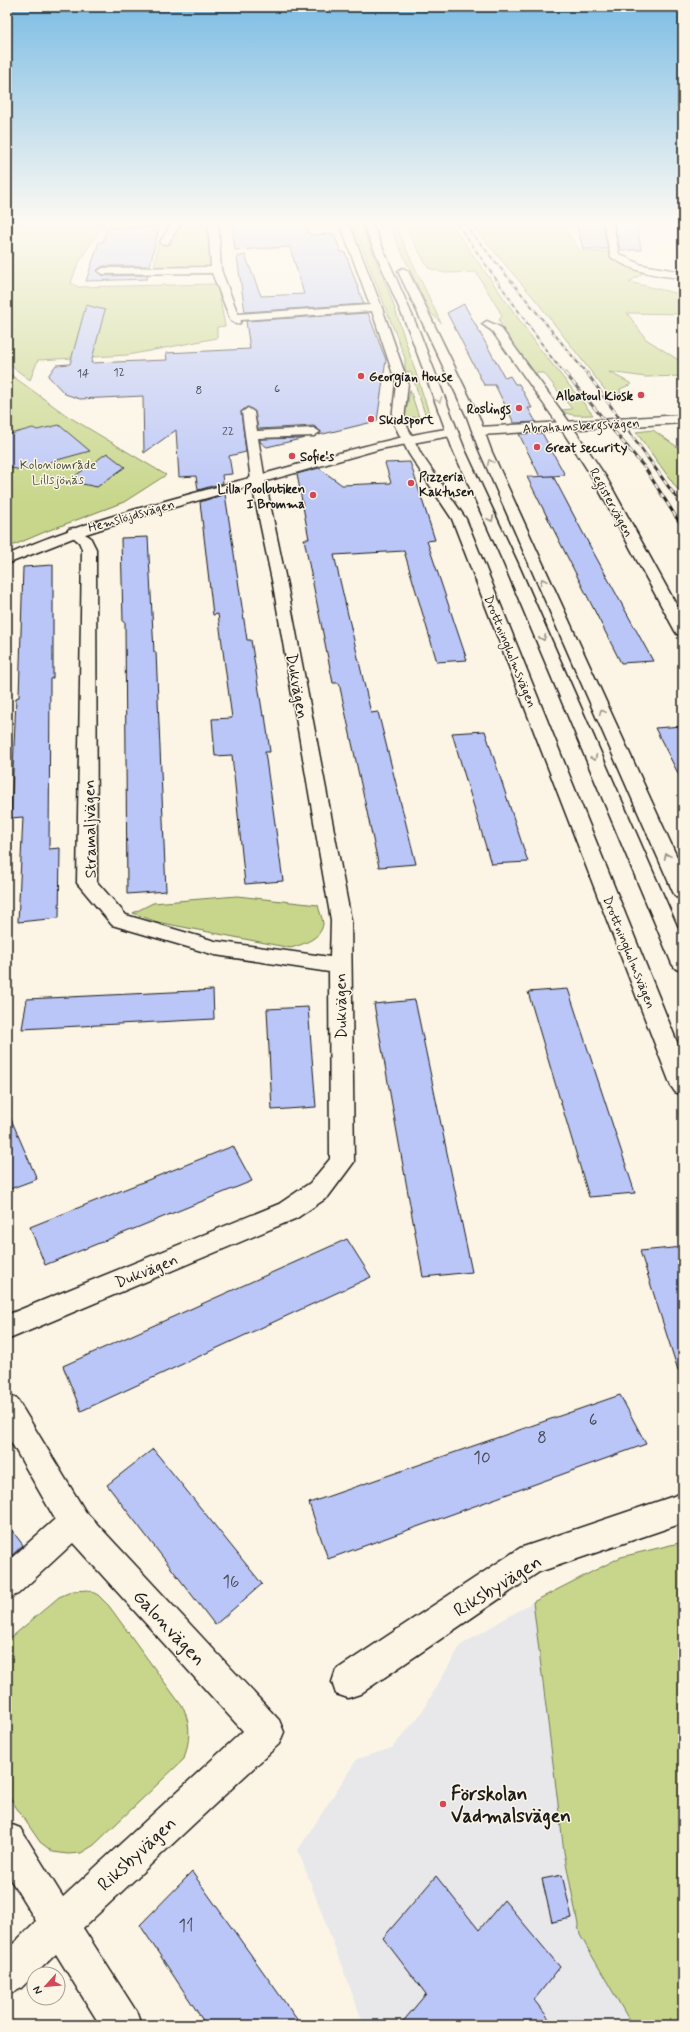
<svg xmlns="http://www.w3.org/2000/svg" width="690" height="2032" font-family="Mynerve,sans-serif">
  <rect width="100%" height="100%" fill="#fcf5e5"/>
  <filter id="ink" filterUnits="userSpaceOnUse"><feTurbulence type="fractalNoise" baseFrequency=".025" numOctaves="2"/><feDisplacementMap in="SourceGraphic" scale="8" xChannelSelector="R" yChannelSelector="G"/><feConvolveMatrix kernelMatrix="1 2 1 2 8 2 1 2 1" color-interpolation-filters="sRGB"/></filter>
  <g filter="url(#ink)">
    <path fill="#e8e7ea" d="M533,1602l31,250 16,83 52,90h-268l-66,-175 59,-91 35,-11 28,-33 41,-70z"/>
    <g fill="#c7d68a" stroke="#727953">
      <path d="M7,221h97l-27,45 -6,17 7,4 139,-3 8,42 -8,1v11l-89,17 -90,5 -8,20 -23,-17z"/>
      <path d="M184,221h27l2,44 -9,3h-50l4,-24h15z"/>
      <path d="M352,221h8l31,76 39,119 -4,1 -15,-45 -6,-1v-13z"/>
      <path d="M387,221h6l48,102 -11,-11z"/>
      <path d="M403,221h46l91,128 53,66c-11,0 -23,2 -32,-5l11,-1 -28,-36h-10l-31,-44 -4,-9 3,-4 -3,-6 -23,-38 -31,1 -17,-5z"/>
      <path d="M468,221h91l21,30 29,1 9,10 27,10 -16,10 46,11h8v21l-56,-1 19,26 37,24v13l-37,1 -37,-5 23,12 -12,5 1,5 -12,1 -71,-92z"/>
      <path d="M7,372l59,43 100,60 -42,27 -77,29 -40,17z"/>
      <path d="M410,390l9,27 -17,1v-10l5,-1z"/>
      <path d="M653,430l30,21v46l-47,-65z"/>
      <path d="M237,896l81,9c1,6 5,14 5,19 -2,15 -20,20 -32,24l-134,-26 -24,-9 20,-10z"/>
      <path d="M683,1542v483h-51l-52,-90 -16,-83 -31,-250 88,-45z"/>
      <path d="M88,1590l10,5 11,11 75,103c7,20 6,29 0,50l-90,86 -13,8 -13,1 -15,-2 -13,-10 -33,-48v-153l52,-44 14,-6z"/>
    </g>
    <g fill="#bac6f7" stroke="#1c1c1c">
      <path d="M232,221h72l5,14 25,-1 7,18h4l19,52 -119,8 -8,-55 8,-2 16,41 43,-2 -14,-47 -55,3z"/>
      <path d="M576,221h26l6,28h-25z"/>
      <path d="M614,221h22l5,29h-21z"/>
      <path d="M159,227l-9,39h-47l-6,4 6,6 45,-1 -1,4 -61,2 13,-39h4l4,-14z"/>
      <path d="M464,304l41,74 5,-2 5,8h4l13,24h-4l8,14 -22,1 -19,-38h-11l-37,-72z"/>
      <path d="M86,305l19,5 -14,53 76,-3 -1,-7 84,-4 -4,-28 122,-8 18,47 -9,61 -58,14 2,-3 -7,-6 -56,3 -3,-17 -8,-5 -6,5 5,40 -17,4 3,18 -10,1 1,8 -25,7 -2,-14 -17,1 -3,-47 -32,23 -1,-57 -63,3 -15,-5 -17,-18 8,-11 14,-1z"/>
      <path d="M59,425l31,26 -69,19 -14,-3v-32l26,-7 4,2z"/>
      <path d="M542,433l23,42 -25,2 -21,-43z"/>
      <path d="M305,438l-38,9 -7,-5v-3z"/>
      <path d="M107,453l18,14 -28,20 -29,-6z"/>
      <path d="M410,462l25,78 -8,1 40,119 -30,2 -33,-111 -70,4 37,158 7,-1 38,152 -37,3 -40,-184h-6l-29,-144h5l-12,-65 22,-6 23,17 49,-2 -6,-20z"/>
      <path d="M553,476l38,72 62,113 -32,2 -94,-186z"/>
      <path d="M225,494l22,146h4l12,76 2,-1 5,37h-5l18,129 -38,3 -13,-129 -17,1 -3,-37 20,-1 -14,-104 -5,1 -13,-113z"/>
      <path d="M148,537l6,115h2l10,239 -39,3 -2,-272h-2l-2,-84z"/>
      <path d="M53,565v113l-3,1 -1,170 11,-1 -1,70 -41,4 5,-105 -12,1 5,-120 3,-1 4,-130z"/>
      <path d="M683,726v57l-28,-55z"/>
      <path d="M485,731l43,131 -37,2 -39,-131z"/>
      <path d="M568,989l67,204 -46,4 -61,-205z"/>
      <path d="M213,990l1,29 -192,10 5,-30z"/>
      <path d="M415,1000l57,272 -49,5 -49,-273z"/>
      <path d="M308,1007l8,100 -44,3 -5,-101z"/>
      <path d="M7,1110l30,69 -30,11z"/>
      <path d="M233,1146l19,35 -207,84 -15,-38z"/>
      <path d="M347,1239l24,38 -290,134 -18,-45z"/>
      <path d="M683,1247v122l-5,1 -38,-119z"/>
      <path d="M620,1395l26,49 -318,115 -19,-56z"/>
      <path d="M153,1449l109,135 -47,41 -108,-140z"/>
      <path d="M7,1524l16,21 -16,15z"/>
      <path d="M192,1872l109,153h-95l-66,-100z"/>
      <path d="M562,1875l10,43 -20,4 -10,-43z"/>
      <path d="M436,1876l43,54 25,-30 56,67 -26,33 20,25h-154l26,-31 -43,-56z"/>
    </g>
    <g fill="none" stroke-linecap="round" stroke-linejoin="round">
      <defs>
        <g id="minor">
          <path d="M173,221h9l-14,23h-6l-2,-2z"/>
          <path d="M208,221h10l3,49 17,44 132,-9 -31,-84h9l34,87 26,75 -4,37 17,34 45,65 217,538v38l-8,-3 -4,-6 -219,-567 -43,-65 -17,-34 4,-37 -24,-72 -131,9 -1,3 -4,1 -5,-3 -19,-48 -109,1 -5,-3 5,-3 108,-1z"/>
          <path d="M603,221h9l7,33 23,11 41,7v6c-26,-2 -50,-6 -72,-21z"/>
          <path d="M487,321l13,6 70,96 36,54 77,140v19l-6,-2 -2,-3 -83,-154 -32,-50 -68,-96 -10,-7z"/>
          <path d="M248,408l6,4 3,19 57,-3 6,4 -6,4 -56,2 7,42 22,105 64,335 3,242 -26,35 -31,21 -290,122v-25l272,-111 31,-21 20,-24 -1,-187 -114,-17 -103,-30 -35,-42 5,-334 -3,-7 -12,-10 2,-3 5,-1 16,9 6,12 1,333 29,33 89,26 115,16 1,-37 -58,-335 -22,-105 -9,-68z"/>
          <path d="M7,1395l10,4 68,112 194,209 5,12 -5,12 -196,184 53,83 5,14h-41l-44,-71 -36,35 -13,6v-45l29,-29 -29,-47v-51l13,5 43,69 180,-166 -170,-188 -55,51 -11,5v-37l48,-43 -48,-84z"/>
          <path d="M683,1493v30l-144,49 -179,122 -12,4 -12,-4 -4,-12 4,-12 184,-122z"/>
        </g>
        <g id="tertiary">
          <path d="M683,415v8l-204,12 -6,-4 6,-4z"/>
          <path d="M452,428l6,4 -2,3 -76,14 -244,69 -63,20 -66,26v-9c78,-35 160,-54 242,-77 68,-18 134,-40 203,-50z"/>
        </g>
        <g id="secondary">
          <path d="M362,221h9l48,110 46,119 53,114 165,376v31l-7,-2 -4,-5 -168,-400 -51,-114 -44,-119z"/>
          <path d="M403,268l5,3 71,146 12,33 192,420v29l-7,-2 -3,-5 -194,-442 -12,-33 -69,-146z"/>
        </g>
      </defs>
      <use href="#minor" stroke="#1c1c1c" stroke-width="3"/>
      <use href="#tertiary" stroke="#1c1c1c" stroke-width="3"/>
      <use href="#secondary" stroke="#1c1c1c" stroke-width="3"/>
      <use href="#minor" fill="#fcf5e5" fill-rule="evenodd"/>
      <use href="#tertiary" fill="#fcf5e5" fill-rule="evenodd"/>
      <use href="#secondary" fill="#fcf5e5" fill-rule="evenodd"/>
      <defs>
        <g id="rail-far1">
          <path d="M455,221l96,136 14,17"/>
          <path d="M462,221l125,153"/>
        </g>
        <g id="rail">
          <path d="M565,373l80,95 38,60"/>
          <path d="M587,373l96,134"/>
        </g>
      </defs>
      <use href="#rail-far1" stroke="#1c1c1c" stroke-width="2"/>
      <use href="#rail" stroke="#1c1c1c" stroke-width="3"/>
      <use href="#rail-far1" stroke="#fcf5e5" stroke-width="1.5" stroke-dasharray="4" stroke-linecap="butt"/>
      <use href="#rail" stroke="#fcf5e5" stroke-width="2" stroke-dasharray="5.5" stroke-linecap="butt"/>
    </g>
    <defs><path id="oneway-chevron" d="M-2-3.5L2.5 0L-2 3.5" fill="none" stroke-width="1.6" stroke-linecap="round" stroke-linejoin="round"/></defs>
    <g stroke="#97938b">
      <use href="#oneway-chevron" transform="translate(439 400) rotate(70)"/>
      <use href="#oneway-chevron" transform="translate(490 462) rotate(-114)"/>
      <use href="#oneway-chevron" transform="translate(491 519) rotate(65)"/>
      <use href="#oneway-chevron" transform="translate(543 581) rotate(-114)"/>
      <use href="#oneway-chevron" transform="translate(543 638) rotate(67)"/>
      <use href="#oneway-chevron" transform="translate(602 712) rotate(-114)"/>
      <use href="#oneway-chevron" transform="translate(594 758) rotate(67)"/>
      <use href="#oneway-chevron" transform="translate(667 856) rotate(-114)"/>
    </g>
  </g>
  <linearGradient id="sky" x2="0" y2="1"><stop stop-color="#7dbde4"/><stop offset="0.44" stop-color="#fefaf3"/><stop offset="1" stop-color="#fefaf3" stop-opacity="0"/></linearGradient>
  <rect width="690" height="506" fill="url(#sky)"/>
  <g fill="#d1495b" stroke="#fcf5e5" stroke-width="1.5">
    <circle cx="361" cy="376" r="4"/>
    <circle cx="641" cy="395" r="4"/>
    <circle cx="519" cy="408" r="4"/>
    <circle cx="371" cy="419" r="4"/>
    <circle cx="537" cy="447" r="4"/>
    <circle cx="292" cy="456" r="4"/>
    <circle cx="411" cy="483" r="4"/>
    <circle cx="313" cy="495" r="4"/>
    <circle cx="443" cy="1804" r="4"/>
  </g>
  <g text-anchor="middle" stroke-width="3" stroke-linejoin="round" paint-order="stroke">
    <g font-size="12" fill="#444653">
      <text x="119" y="376">12</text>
      <text x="83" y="377">14</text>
      <text x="277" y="392">6</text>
      <text x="199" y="394">8</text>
      <text x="228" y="435">22</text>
    </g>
    <g font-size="13" font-weight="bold" fill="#1c1c1c" stroke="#fcf5e5" text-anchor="start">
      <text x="369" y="381">Georgian House</text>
      <text x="633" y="400" text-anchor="end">Albatoul Kiosk</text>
      <text x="511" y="413" text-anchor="end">Roslings</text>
      <text x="379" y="424">Skidsport</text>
      <text x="545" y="452">Great security</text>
      <text x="300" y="461">Sofie's</text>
      <text x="419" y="481">Pizzeria<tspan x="419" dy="15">Kaktusen</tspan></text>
      <text x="305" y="493" text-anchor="end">Lilla Poolbutiken<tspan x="305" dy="15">I Bromma</tspan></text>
    </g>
    <g font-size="13" fill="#1c1c1c" stroke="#fcf5e5">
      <text transform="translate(581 425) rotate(-3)" y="5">Abrahamsbergsvägen</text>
      <text transform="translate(612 502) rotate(61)" y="5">Registervägen</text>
      <text transform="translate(131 515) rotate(-16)" y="5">Hemslöjdsvägen</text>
      <text transform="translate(511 651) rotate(68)" y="5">Drottningholmsvägen</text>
      <text transform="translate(630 952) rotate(68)" y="5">Drottningholmsvägen</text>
    </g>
    <g font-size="13" fill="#4f543d" stroke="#fcf5e5">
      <text x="58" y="469">Koloniområde<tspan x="58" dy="15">Lillsjönäs</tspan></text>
    </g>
    <g font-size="16" fill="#1c1c1c" stroke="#fcf5e5">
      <text transform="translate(298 686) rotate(80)" y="6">Dukvägen</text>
      <text transform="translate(89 829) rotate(-91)" y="6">Stramaljvägen</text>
      <text transform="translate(340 1006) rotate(-91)" y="6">Dukvägen</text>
      <text transform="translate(146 1270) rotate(-22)" y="6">Dukvägen</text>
    </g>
    <g font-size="17" fill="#444653">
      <text x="593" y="1425">6</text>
      <text x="542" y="1443">8</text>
      <text x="482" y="1463">10</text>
      <text x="231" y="1587">16</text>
      <text x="186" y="1931">11</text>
    </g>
    <g font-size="19" fill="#1c1c1c" stroke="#fcf5e5">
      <text transform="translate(497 1585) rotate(-32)" y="7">Riksbyvägen</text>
      <text transform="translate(170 1627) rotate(47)" y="7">Galonvägen</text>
      <text transform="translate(136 1853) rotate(-43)" y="7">Riksbyvägen</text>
    </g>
    <g font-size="19" font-weight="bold" fill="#1c1c1c" stroke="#fcf5e5" text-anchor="start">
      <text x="451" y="1800">Förskolan<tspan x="451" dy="22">Vadmalsvägen</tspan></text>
    </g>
  </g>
  <rect width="690" height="2032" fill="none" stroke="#fcf5e5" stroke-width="24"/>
  <rect x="12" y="12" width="666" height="2008" fill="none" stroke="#1c1c1c" stroke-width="1.5" filter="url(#ink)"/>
  <g transform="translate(46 1986) rotate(243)"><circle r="19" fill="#fcf5e5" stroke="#a29e95"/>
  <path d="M0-3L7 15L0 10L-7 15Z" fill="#d1495b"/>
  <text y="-6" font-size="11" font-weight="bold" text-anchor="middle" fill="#1c1c1c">N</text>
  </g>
</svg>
